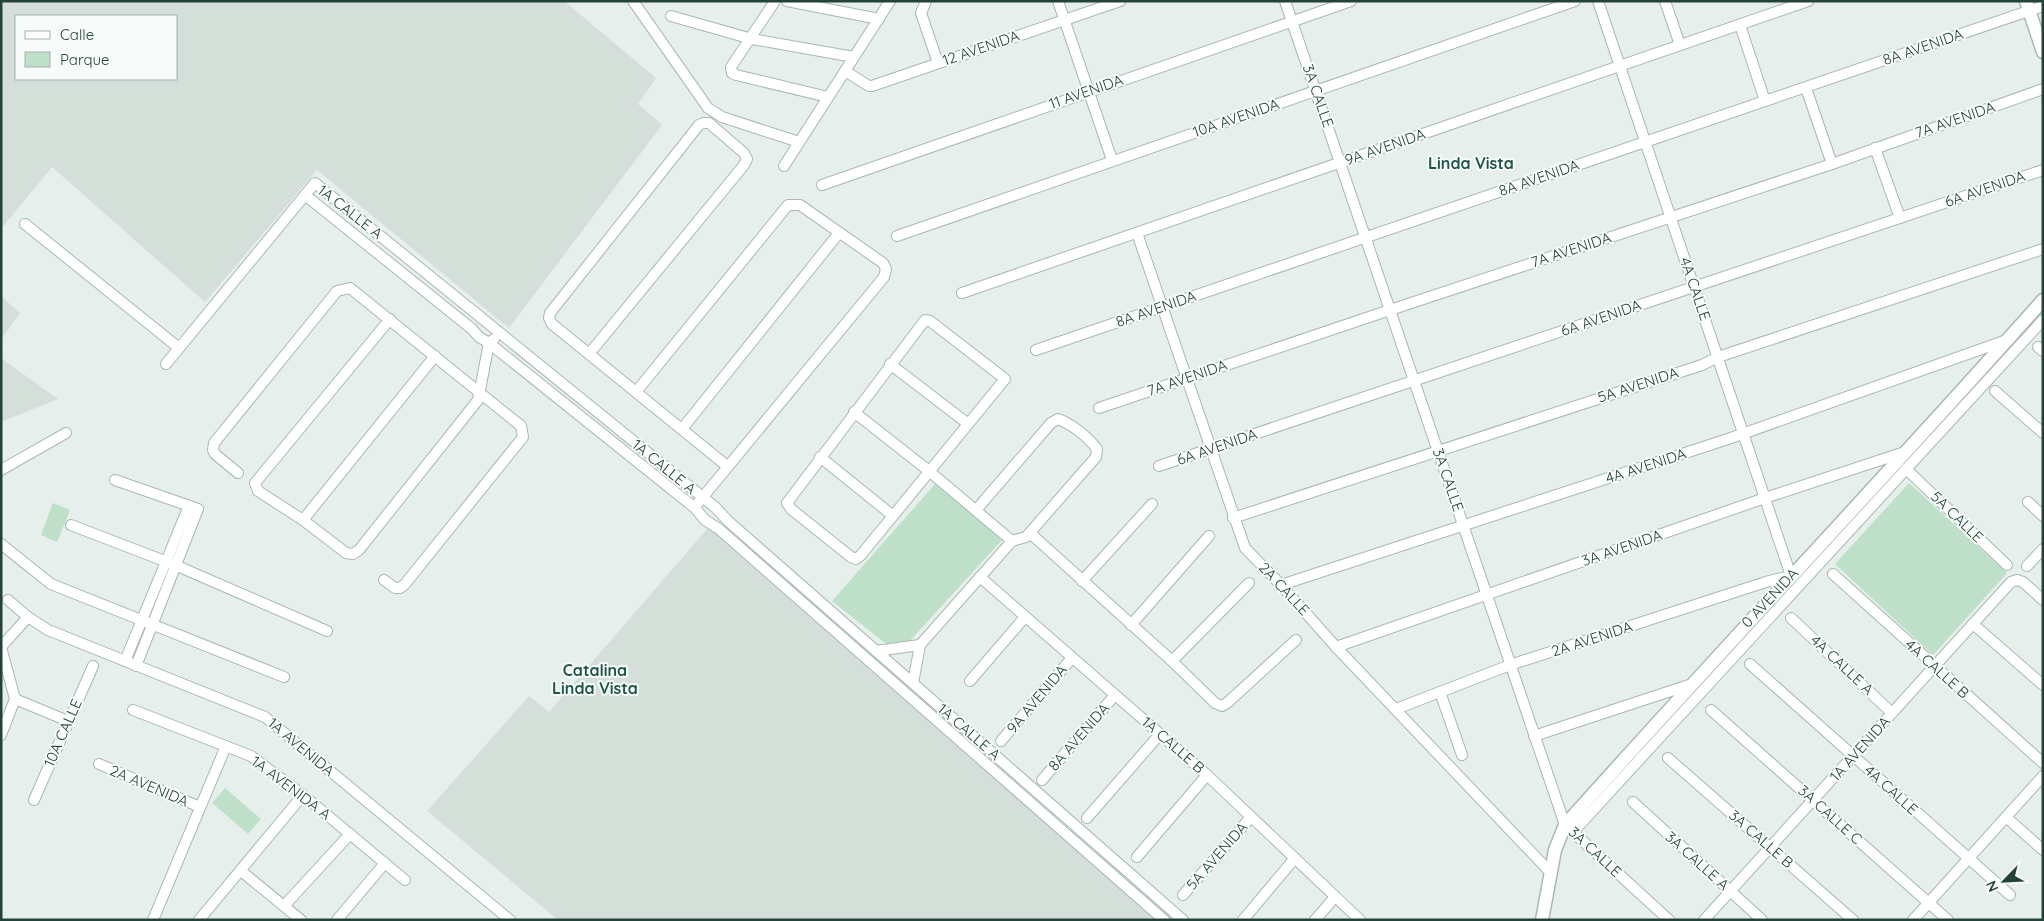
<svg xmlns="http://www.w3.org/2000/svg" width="2044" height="921" font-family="Quicksand,sans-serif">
  <rect width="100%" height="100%" fill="#e6efeb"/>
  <g fill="#d4dfda" fill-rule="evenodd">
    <path d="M1,1h563l92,77 -18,26 24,21 -153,203 -192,-158 -112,132 -153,-135 -51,62zM16,16h160v63h-160z"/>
    <path d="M1,296l19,17 -19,27z"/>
    <path d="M1,358l57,41 -57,23z"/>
    <path d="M713,522l462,398h-617l-131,-109 102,-115 20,16z"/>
  </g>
  <g fill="#bfe0c8">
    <path d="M1909,483l98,90 -74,82 -98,-91z"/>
    <path d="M935,484l68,55 -98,107h-16l-57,-45z"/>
    <path d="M53,503l17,7 -13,32 -16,-7z"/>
    <path d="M225,788l36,31 -13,15 -36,-31z"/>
  </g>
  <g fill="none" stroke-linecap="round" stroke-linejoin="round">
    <defs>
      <g id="minor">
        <path d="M633,1l75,107 14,9 77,25"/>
        <path d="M775,1l-44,66 1,6 4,2 92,22"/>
        <path d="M787,1l92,18"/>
        <path d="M926,1l-5,12 17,50"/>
        <path d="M1058,1l54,159"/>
        <path d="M1285,1l280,824 104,95"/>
        <path d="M1665,1l15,44"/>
        <path d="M671,16l81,23 102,18"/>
        <path d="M1740,25l25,76"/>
        <path d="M845,71l24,15h3l248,-85"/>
        <path d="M1806,88l26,76"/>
        <path d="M1875,148l25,70"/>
        <path d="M784,166l106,-165"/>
        <path d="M822,185l529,-184"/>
        <path d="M305,195l167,134 7,8 10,6 206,165 10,12 14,9 445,391"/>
        <path d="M25,224l154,124"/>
        <path d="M1137,233l108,315 36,37 55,62 215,226"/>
        <path d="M897,236l678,-235"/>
        <path d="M962,293l846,-292"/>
        <path d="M390,319l-135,164 3,8 45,29 43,33 7,1 6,-4 119,-150 11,-57 5,-4"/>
        <path d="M925,320l5,1 75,58 -144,176 -5,4 -5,-2 -60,-48 -4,-6z"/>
        <path d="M2038,347l5,4"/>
        <path d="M1036,350l1007,-344"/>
        <path d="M589,354l155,-189 3,-6 -3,-6 -35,-30h-6l-4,2 -149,188 -1,5 3,6 175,142"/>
        <path d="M166,364l149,-181 401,325 12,13 455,399"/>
        <path d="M890,364l77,59"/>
        <path d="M1995,391l48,42"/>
        <path d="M636,392l152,-187h12l83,58 3,6 -2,8 -186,226"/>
        <path d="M1099,408l291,-98 442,-146 211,-75"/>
        <path d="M854,412l75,59 83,70"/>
        <path d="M682,429l157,-196"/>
        <path d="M820,457l72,58"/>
        <path d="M1159,466l884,-296"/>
        <path d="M1906,469l101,96"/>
        <path d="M1,470l65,-37"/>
        <path d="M238,473l-23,-19 -2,-4 1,-7 123,-152 13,-3 171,138 2,11 -118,147 -5,4h-5l-11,-8"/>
        <path d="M115,480l83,29 -62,157"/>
        <path d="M2028,502l15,14"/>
        <path d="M1233,518l469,-153 16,-8 325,-108"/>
        <path d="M303,520l132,-164"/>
        <path d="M71,525l104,40 152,66"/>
        <path d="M1030,533l142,128 43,42 7,3 5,-3 69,-63"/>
        <path d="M1,544l50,40 233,93"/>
        <path d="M2027,566l16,-17"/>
        <path d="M1833,574l210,189"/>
        <path d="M980,577l227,198 153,145"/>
        <path d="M1082,581l70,-77"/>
        <path d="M1281,585l447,-146 279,-99"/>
        <path d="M8,600l20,17 20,13 217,87 245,203"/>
        <path d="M1791,618l101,95"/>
        <path d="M1973,624l70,61"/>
        <path d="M1131,625l78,-89"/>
        <path d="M1,647l14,52 -14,36"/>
        <path d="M1,647l27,-30"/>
        <path d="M1336,647l429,-149 140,-46"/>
        <path d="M876,651l44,-6"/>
        <path d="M125,661l64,-155"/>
        <path d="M1172,661l77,-78"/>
        <path d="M1750,664l260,231"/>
        <path d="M970,681l55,-64"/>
        <path d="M913,683l7,-38 92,-104 14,-4 70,-80 1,-8c-9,-12 -25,-25 -39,-30l-7,4 -75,87"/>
        <path d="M1440,692l22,63"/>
        <path d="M15,699l53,22"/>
        <path d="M1396,709l114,-44 259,-84 22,-5 -193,-575"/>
        <path d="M133,710l118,46 52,39 102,85"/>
        <path d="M1711,710l237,210"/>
        <path d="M1534,736l155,-51"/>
        <path d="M1001,741l71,-83"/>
        <path d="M1668,758l185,162"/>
        <path d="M99,764l101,43"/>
        <path d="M1042,780l73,-85"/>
        <path d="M34,800l59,-134"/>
        <path d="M1633,802l129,118"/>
        <path d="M2006,817l37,33"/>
        <path d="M1087,818l73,-84"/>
        <path d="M1573,832l470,-512"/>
        <path d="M1137,857l70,-82"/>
        <path d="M241,871l60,49"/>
        <path d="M1183,895l68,-78"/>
        <path d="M284,906l66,-72"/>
        <path d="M153,920l73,-174"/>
        <path d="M199,920l104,-125"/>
        <path d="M337,920l48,-57"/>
        <path d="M1243,920l52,-62"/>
        <path d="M1315,920l20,-23"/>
        <path d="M1704,920l307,-338 6,-2 6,2 20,18"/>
        <path d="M1913,920l130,-144"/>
      </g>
      <g id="tertiary">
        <path d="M2026,1l17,51"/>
        <path d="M1542,920l13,-70 10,-25c158,-177 321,-348 478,-525"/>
      </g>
    </defs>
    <use href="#minor" stroke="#a8b8b2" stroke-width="12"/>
    <use href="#tertiary" stroke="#a8b8b2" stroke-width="15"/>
    <use href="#minor" stroke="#fff" stroke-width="10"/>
    <use href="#tertiary" stroke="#fff" stroke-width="12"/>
  </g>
  <g text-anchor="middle" stroke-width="4" stroke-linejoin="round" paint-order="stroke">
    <g font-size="15" fill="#24423a" stroke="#f7fbf9">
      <text transform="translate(1923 47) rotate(-19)" y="5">8A AVENIDA</text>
      <text transform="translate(981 48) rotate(-19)" y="5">12 AVENIDA</text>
      <text transform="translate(1086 92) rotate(-19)" y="5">11 AVENIDA</text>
      <text transform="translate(1318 96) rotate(71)" y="5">3A CALLE</text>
      <text transform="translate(1236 118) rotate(-19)" y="5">10A AVENIDA</text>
      <text transform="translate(1955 120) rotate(-19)" y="5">7A AVENIDA</text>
      <text transform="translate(1385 147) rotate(-19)" y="5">9A AVENIDA</text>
      <text transform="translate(1539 178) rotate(-19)" y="5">8A AVENIDA</text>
      <text transform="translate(1985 189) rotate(-19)" y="5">6A AVENIDA</text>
      <text transform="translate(350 212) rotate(38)" y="5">1A CALLE A</text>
      <text transform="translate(1571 250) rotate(-18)" y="5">7A AVENIDA</text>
      <text transform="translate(1695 289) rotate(71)" y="5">4A CALLE</text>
      <text transform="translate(1156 309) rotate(-19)" y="5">8A AVENIDA</text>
      <text transform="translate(1601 318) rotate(-19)" y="5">6A AVENIDA</text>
      <text transform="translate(1187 378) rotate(-19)" y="5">7A AVENIDA</text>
      <text transform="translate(1638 385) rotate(-18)" y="5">5A AVENIDA</text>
      <text transform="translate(1217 447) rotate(-19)" y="5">6A AVENIDA</text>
      <text transform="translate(1646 466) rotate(-18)" y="5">4A AVENIDA</text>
      <text transform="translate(664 467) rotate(39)" y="5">1A CALLE A</text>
      <text transform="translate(1448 480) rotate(71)" y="5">3A CALLE</text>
      <text transform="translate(1957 517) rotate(44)" y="5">5A CALLE</text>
      <text transform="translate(1622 548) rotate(-19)" y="5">3A AVENIDA</text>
      <text transform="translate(1284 589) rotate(47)" y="5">2A CALLE</text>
      <text transform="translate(1770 598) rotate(-47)" y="5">0 AVENIDA</text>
      <text transform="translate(1592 639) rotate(-18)" y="5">2A AVENIDA</text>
      <text transform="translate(1842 665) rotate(43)" y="5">4A CALLE A</text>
      <text transform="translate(1937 669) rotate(42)" y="5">4A CALLE B</text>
      <text transform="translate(1037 699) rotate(-50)" y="5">9A AVENIDA</text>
      <text transform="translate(969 732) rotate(41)" y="5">1A CALLE A</text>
      <text transform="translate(63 733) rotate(-66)" y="5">10A CALLE</text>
      <text transform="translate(1079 737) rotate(-49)" y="5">8A AVENIDA</text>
      <text transform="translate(1173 745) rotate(41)" y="5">1A CALLE B</text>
      <text transform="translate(301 747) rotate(40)" y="5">1A AVENIDA</text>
      <text transform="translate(1860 749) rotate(-48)" y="5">1A AVENIDA</text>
      <text transform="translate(149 786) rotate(23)" y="5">2A AVENIDA</text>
      <text transform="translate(291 788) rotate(37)" y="5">1A AVENIDA A</text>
      <text transform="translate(1891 790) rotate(42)" y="5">4A CALLE</text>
      <text transform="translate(1830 815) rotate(42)" y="5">3A CALLE C</text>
      <text transform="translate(1761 839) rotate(41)" y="5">3A CALLE B</text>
      <text transform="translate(1595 852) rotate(43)" y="5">3A CALLE</text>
      <text transform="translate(1217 856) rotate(-49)" y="5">5A AVENIDA</text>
      <text transform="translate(1697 861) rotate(42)" y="5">3A CALLE A</text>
    </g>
    <g font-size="16" font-weight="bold" fill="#1f5548" stroke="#f7fbf9">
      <text x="1471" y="169">Linda Vista</text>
      <text x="595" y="676">Catalina<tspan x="595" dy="18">Linda Vista</tspan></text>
    </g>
  </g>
  <rect width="2044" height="921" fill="none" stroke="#24423a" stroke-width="5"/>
  <rect x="15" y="15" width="162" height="65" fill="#f7fbf9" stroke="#a3b1ad"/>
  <rect x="25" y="31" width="25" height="8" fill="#ffffff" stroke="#a3b1ad"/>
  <text x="60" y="40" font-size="15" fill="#24423a">Calle</text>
  <rect x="25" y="52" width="25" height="15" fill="#bfe0c8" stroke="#a3b1ad"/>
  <text x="60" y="65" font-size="15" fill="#24423a">Parque</text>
  <g transform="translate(2004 881) rotate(246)" stroke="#f7fbf9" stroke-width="4" paint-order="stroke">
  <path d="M0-4L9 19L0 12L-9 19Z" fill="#24423a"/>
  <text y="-8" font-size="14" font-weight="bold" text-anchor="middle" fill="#24423a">N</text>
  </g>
</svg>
